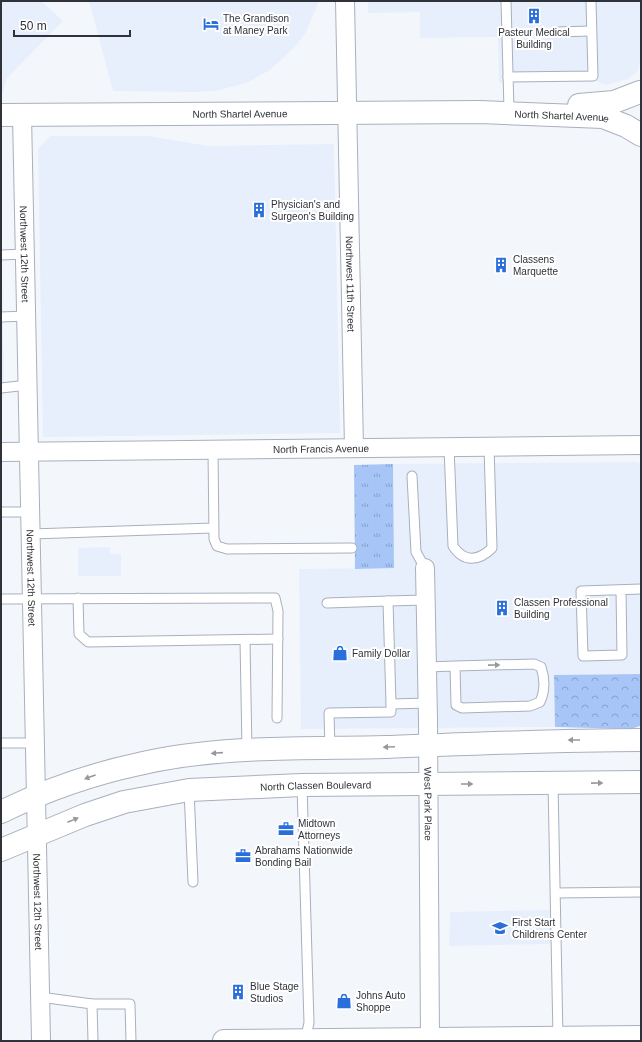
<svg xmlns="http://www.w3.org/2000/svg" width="642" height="1042" font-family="Arial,sans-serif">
  <defs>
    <pattern id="grass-tufts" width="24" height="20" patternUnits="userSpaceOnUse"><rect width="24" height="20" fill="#a7c6f7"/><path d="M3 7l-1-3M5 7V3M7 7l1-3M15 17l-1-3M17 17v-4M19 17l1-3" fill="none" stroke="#88a1c9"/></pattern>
    <pattern id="forest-crowns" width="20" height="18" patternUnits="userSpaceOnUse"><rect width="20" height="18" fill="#a7c6f7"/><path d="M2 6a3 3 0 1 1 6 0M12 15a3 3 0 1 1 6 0" fill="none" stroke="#88a1c9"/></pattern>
  </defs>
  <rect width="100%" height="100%" fill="#f3f7fc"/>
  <g fill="#e7effc">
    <path d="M1,1h40l22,20 -56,57 -4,14h-2z"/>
    <path d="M89,1h230l-13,31 -11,15 -25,23 -22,12 -13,4 -20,5 -22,1 -80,-1z"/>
    <path d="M368,1h272l1,59 -4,12 -9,7 -22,6 -9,-4 -98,2 -1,-46 -78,1v-26l-52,1z"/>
    <path d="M50,136h99l59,10 126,-2 6,289 -297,4 -5,-288z"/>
    <path d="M1,260h1l2,135h-3z"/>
    <path d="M637,462l4,2v210l-87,1 1,52 -254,2 -2,-160 95,-1 -1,-104z"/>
    <path d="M110,547v7h11v22h-43v-28z"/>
    <path d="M551,910l1,34 -103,2 1,-34z"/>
  </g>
  <path fill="url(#grass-tufts)" d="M393,464l1,104 -39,1 -1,-104z"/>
  <path fill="url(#forest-crowns)" d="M641,674l-1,52 -9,3 -76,-2 -1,-52z"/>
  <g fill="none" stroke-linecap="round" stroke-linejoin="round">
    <defs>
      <g id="service">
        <path d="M506,1l3,109"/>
        <path d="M556,32l35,-1"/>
        <path d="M508,77l85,-1 -2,-75"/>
        <path d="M1,255l24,-1"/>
        <path d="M1,317l25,-1"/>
        <path d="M1,388l27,-3"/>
        <path d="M449,447l4,99c11,17 26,15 39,2l-3,-102"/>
        <path d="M213,450l1,89 3,7 10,3 125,-1"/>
        <path d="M412,476l4,76 9,16"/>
        <path d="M1,512h30"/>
        <path d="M31,534l182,-6"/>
        <path d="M621,590l1,65 -39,1 -2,-65 60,-2"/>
        <path d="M78,598l1,36 9,8 190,-3"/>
        <path d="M1,599l274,-1 3,13 -1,107"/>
        <path d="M388,601l38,-1"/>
        <path d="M327,603l61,-2 3,103v8l-62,1 1,35"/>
        <path d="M245,640l2,111"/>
        <path d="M427,667l28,-1 1,39 6,3 68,-2 10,-4c5,-11 5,-23 1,-35l-7,-3 -79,2"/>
        <path d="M391,704l37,-1"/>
        <path d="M1,743h34"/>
        <path d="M553,783l5,255"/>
        <path d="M302,785l7,238 -4,17"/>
        <path d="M189,790l4,92"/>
        <path d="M556,893l85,-1"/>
        <path d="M40,997l52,7h38l1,37"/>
        <path d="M92,1004l1,37"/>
      </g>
      <g id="minor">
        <path id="s1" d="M345,1l9,447"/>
        <path id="s2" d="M22,115l19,926"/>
        <path id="s3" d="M1,452l640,-7"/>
        <path id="s4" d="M425,568l3,152 2,321"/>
      </g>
      <g id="tertiary">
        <path d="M579,105l35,-3 26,-10"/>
        <path id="s5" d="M1,115l479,-3 123,5 23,9 15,9"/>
        <path d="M224,1041l417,-4"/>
      </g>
      <g id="primary">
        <path d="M1,812c43,-21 91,-38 138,-48 80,-19 166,-15 247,-17 85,-3 170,-7 255,-7"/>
        <path id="s6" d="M1,850l84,-35 39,-13 65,-12 113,-5 339,-3"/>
      </g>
    </defs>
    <use href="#service" stroke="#a8b0be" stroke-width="11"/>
    <use href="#minor" stroke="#a8b0be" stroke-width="20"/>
    <use href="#tertiary" stroke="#a8b0be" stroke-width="24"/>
    <use href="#primary" stroke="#a8b0be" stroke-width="24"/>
    <use href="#service" stroke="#fff" stroke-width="9"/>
    <use href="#minor" stroke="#fff" stroke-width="18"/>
    <use href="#tertiary" stroke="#fff" stroke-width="22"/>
    <use href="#primary" stroke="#fff" stroke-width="22"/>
  </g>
  <defs><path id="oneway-solid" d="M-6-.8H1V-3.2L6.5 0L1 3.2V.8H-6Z"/></defs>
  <g fill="#97989c">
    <use href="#oneway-solid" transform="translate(494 665) rotate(-1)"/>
    <use href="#oneway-solid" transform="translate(574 740) rotate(180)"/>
    <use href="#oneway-solid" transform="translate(389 747) rotate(178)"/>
    <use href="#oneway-solid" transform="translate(217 753) rotate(176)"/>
    <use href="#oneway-solid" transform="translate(90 777) rotate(160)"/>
    <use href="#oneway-solid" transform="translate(597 783) rotate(-1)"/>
    <use href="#oneway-solid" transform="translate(467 784)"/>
    <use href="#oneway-solid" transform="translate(73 820) rotate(-22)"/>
  </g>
  <defs>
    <symbol id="building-bare" viewBox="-9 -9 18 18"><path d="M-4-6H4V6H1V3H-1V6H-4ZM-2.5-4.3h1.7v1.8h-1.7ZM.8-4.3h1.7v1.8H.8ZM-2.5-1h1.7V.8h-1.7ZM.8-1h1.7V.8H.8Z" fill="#2a6edb" stroke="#fff" stroke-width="2.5" paint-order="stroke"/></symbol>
    <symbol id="hotel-bare" viewBox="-9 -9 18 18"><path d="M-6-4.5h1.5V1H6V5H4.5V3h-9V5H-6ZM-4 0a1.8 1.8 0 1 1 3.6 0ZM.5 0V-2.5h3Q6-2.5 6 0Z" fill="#2a6edb" stroke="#fff" stroke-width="2.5" paint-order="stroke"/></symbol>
    <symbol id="shop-bare" viewBox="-9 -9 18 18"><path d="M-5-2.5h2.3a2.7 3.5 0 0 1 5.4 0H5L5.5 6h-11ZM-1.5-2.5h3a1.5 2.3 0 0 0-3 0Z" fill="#2a6edb" stroke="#fff" stroke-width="2.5" paint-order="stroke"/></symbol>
    <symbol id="office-bare" viewBox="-9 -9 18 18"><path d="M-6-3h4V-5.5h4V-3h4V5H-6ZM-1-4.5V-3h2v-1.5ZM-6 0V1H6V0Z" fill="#2a6edb" stroke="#fff" stroke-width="2.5" paint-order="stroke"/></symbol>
    <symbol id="school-bare" viewBox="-9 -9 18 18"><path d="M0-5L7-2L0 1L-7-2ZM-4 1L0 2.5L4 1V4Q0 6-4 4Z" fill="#2a6edb" stroke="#fff" stroke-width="2.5" paint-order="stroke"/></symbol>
  </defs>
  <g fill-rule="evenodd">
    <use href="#building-bare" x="523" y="5" width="22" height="22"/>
    <use href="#hotel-bare" x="200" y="13" width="22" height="22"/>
    <use href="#building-bare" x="248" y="199" width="22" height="22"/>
    <use href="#building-bare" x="490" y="254" width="22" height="22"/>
    <use href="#building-bare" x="491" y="597" width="22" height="22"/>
    <use href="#shop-bare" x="329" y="642" width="22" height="22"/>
    <use href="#office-bare" x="275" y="818" width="22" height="22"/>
    <use href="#office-bare" x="232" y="845" width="22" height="22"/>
    <use href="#school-bare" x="489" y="917" width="22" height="22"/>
    <use href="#building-bare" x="227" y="981" width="22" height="22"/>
    <use href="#shop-bare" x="333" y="990" width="22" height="22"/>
  </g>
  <g text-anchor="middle" stroke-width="4" stroke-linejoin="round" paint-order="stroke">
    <g font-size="10" fill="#2f3238" stroke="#fff" text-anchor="start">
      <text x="223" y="22">The Grandison<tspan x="223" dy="12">at Maney Park</tspan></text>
      <text x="534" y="36" text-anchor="middle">Pasteur Medical<tspan x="534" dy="12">Building</tspan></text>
      <text x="271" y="208">Physician's and<tspan x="271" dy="12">Surgeon's Building</tspan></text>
      <text x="513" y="263">Classens<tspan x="513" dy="12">Marquette</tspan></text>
      <text x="514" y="606">Classen Professional<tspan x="514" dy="12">Building</tspan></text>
      <text x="352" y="657">Family Dollar</text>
      <text x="298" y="827">Midtown<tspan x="298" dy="12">Attorneys</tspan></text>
      <text x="255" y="854">Abrahams Nationwide<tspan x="255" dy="12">Bonding Bail</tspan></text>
      <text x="512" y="926">First Start<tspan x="512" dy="12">Childrens Center</tspan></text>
      <text x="250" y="990">Blue Stage<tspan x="250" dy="12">Studios</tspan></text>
      <text x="356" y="999">Johns Auto<tspan x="356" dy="12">Shoppe</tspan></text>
    </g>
    <g font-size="10" fill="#2f3238" stroke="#fff">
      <text dy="4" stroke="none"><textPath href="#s5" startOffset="239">North Shartel Avenue</textPath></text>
      <text dy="4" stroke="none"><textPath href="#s5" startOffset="561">North Shartel Avenue</textPath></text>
      <text dy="4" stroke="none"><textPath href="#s2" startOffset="139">Northwest 12th Street</textPath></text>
      <text dy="4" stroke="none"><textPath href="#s1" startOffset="283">Northwest 11th Street</textPath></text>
      <text dy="4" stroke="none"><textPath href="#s3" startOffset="320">North Francis Avenue</textPath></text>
      <text dy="4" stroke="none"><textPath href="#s2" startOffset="463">Northwest 12th Street</textPath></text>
      <text dy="4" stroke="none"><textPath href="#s6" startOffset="325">North Classen Boulevard</textPath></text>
      <text dy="4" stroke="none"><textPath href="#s4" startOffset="236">West Park Place</textPath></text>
      <text dy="4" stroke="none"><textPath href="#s2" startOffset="787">Northwest 12th Street</textPath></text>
    </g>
  </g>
  <rect width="642" height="1042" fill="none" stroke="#2f3238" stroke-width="4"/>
  <path d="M14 30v6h116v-6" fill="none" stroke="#2f3238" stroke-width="2"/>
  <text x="20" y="30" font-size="12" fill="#2f3238" stroke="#ffffff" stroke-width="3" paint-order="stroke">50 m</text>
</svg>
